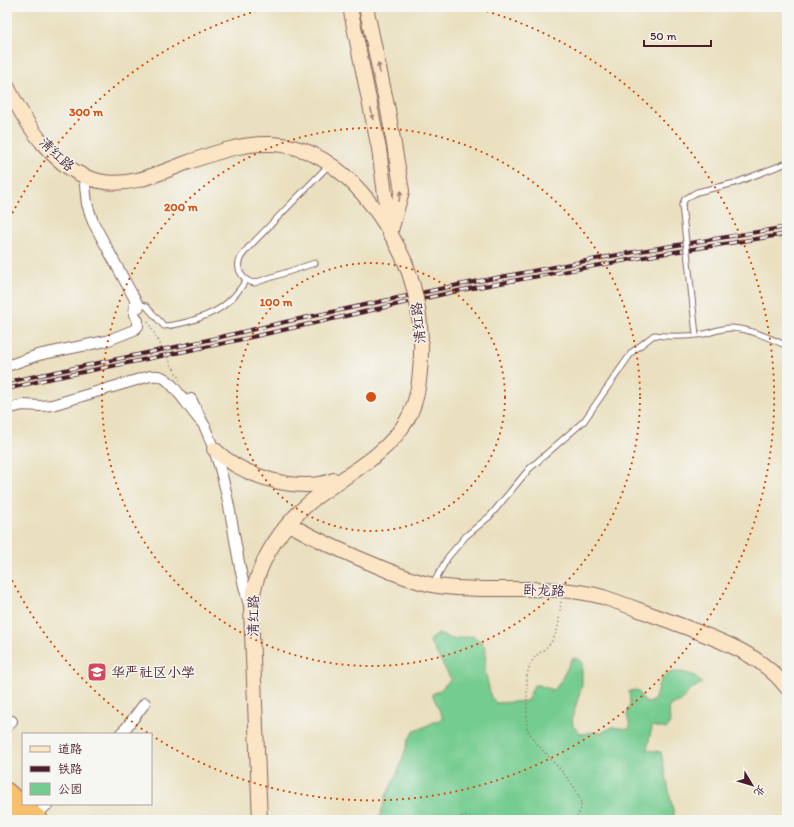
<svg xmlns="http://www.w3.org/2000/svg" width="794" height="827" font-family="Itim,'LXGW WenKai TC',sans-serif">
  <rect width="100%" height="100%" fill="#f6f6f2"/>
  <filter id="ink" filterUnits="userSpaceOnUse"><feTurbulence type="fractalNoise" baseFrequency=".025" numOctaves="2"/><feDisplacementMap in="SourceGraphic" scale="8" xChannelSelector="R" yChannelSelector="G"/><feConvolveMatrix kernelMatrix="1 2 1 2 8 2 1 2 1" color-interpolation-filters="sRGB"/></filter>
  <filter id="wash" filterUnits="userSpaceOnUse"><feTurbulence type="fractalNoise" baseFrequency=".012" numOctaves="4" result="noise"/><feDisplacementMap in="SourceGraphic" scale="16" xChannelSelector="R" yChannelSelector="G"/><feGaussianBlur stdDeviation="0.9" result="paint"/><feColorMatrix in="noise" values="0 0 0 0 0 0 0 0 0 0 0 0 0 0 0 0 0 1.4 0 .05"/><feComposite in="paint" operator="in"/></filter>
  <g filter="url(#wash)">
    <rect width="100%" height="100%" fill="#eae0bf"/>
    <path fill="#75cc90" stroke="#60765e" d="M438,634l15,5 19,-3 10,6 4,8 -1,20 6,27 5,6 31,-2 7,-16h4l15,5 6,-6 13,-25 3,-1 7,3v24l-10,33 1,8 8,8 12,-2 8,1 11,-6 17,2 1,-3 -3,-11 3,-12 -1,-12 8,-1 8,12 4,1 6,-4c2,-7 3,-15 7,-21 6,-9 25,-6 33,-2 2,2 5,5 7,7l-12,7 -9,11 -12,5 1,18 -4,5 -14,-3 -5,24 14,2 14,68h-296l7,-24 12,-24 11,-33 4,-7 30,-14 -11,-24 7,-3 12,-12 -21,-37 2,-4z"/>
  </g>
  <g filter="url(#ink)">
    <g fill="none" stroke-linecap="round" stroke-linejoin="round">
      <defs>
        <g id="lane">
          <path d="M682,205l3,-6 12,-7 38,-9 52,-20"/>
          <path d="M315,263l-61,20c-10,-2 -19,-13 -14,-24 1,-3 5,-7 7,-10l82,-84"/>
          <path d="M137,303l9,3 18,20c18,-1 51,-11 64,-24 7,-6 13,-14 18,-22"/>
          <path d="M433,584l15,-27 18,-21 24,-20 39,-47 55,-48 48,-69 22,-17c17,2 33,2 50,-1 8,-2 18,-6 27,-6 20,1 39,10 56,18"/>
        </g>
        <g id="street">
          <path d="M84,176l3,28 6,18 46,85"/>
          <path d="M7,366l31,-11 68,-14 28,-11 4,-4v-5l-4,-7 1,-11"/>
          <path d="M191,399c15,28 27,57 34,89 10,40 12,80 25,120"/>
          <path d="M7,409l16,-4 18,1 11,-1 98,-29c4,0 8,-1 12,1 12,5 31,38 43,49"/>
          <path d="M7,727l5,-6"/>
          <path d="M120,734l6,-6 19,-25"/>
          <path d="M35,816l13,-12"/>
        </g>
        <g id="secondary">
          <path d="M350,7l29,142 10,76"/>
          <path d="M366,7l22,103 14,81 -12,43"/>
          <path d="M7,86c19,38 47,85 92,95 30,7 60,-8 87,-18 28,-10 56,-20 85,-19 65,2 110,65 134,118"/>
          <path d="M214,449c28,27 83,45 120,31"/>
          <path d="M289,524c30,17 61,31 93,44 21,9 42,17 64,19 53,6 106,-4 157,10 24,8 46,17 69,25 41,16 88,30 115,66"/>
          <path d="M260,820l-9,-210c3,-47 33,-90 71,-117 31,-22 65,-39 85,-73 11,-19 13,-42 14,-64"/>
        </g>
        <g id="highway">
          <path d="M7,792l32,28"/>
          <path d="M7,810l12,10"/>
        </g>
      </defs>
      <use href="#lane" stroke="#82635f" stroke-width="7"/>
      <use href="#street" stroke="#82635f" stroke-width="12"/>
      <use href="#secondary" stroke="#82635f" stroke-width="16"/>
      <use href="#highway" stroke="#82635f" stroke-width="20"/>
      <g stroke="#82635f" stroke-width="1.5" stroke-dasharray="1 3" stroke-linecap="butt">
        <path d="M148,322l10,18"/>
        <path d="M174,369l6,11"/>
        <path d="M561,602c-2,12 -1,26 -8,37 -10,17 -21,11 -26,37v53c11,22 54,54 54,77 0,6 -3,9 -6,14"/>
        <path d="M454,820l9,-4 20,4"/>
      </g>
      <use href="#lane" stroke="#fff" stroke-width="5"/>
      <use href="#street" stroke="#fff" stroke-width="10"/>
      <use href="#secondary" stroke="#fce5c4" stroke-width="14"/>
      <use href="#highway" stroke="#f8bf6c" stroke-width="18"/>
      <defs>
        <g id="rail">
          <path d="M7,382l192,-40 86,-20 173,-37 170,-32 159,-26"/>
          <path d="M7,389l37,-9 181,-37 237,-53 199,-36 126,-20"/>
        </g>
      </defs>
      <use href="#rail" stroke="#4a1f2b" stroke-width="4"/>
      <use href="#rail" stroke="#f6f6f2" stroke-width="2.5" stroke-dasharray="8" stroke-linecap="butt"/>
      <defs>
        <path id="lane-bridge" d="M682,205l14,130"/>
        <path id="secondary-bridge" d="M405,262c12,30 17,62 16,94"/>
      </defs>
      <use href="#lane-bridge" stroke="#82635f" stroke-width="7" stroke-linecap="butt"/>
      <use href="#secondary-bridge" stroke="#82635f" stroke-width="16" stroke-linecap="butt"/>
      <path stroke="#82635f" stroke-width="1.5" stroke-dasharray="1 3" stroke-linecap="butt" d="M158,340l16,29"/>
      <use href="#lane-bridge" stroke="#fff" stroke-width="5"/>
      <use href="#secondary-bridge" stroke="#fce5c4" stroke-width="14"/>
    </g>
    <defs><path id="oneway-solid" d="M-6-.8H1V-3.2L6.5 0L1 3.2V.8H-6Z"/></defs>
    <g fill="#a38278">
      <use href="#oneway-solid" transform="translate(379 68) rotate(-102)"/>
      <use href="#oneway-solid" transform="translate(372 114) rotate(79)"/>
      <use href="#oneway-solid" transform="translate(400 196) rotate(-78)"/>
    </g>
  </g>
  <g fill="none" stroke="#d8530f" stroke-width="2" stroke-dasharray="2 4">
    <circle cx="371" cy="397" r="134"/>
    <circle cx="371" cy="397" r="269"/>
    <path d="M7 224A403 403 0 0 1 267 8M475 8A403 403 0 1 1 7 570"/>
  </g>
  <defs>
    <symbol id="school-square" viewBox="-11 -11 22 22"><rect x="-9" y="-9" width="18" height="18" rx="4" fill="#d1495b" stroke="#f6f6f2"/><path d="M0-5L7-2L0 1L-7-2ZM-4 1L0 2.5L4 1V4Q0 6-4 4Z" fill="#fff"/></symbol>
  </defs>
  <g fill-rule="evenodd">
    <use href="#school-square" x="86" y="661" width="22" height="22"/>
  </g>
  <g text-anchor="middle" stroke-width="3" stroke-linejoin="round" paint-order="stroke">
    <g font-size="14" fill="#4a1f2b" stroke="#f6f6f2">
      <text transform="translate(57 154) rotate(43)" y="5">清红路</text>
      <text transform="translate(418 323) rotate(-96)" y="5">清红路</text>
      <text transform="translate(544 590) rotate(2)" y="5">卧龙路</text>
      <text transform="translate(253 616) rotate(-89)" y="5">清红路</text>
    </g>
    <g font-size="14" fill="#4a1f2b" stroke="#f6f6f2" text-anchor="start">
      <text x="111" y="677">华严社区小学</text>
    </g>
  </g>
  <circle cx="371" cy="397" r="6" fill="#d8530f" stroke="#f6f6f2" stroke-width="2"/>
  <g font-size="12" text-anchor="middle" font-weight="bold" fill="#d8530f" stroke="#f6f6f2" stroke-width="3" stroke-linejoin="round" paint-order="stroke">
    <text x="86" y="116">300 m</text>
    <text x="181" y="211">200 m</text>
    <text x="276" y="306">100 m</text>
  </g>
  <rect width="794" height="827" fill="none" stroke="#f6f6f2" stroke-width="24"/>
  <rect x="22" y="733" width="130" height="72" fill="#f6f6f2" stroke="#b1a0a2"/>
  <rect x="30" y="746" width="20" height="6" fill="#fce5c4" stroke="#b1a0a2"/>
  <text x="58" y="753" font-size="12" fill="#4a1f2b">道路</text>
  <rect x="30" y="766" width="20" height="6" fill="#4a1f2b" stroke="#b1a0a2"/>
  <text x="58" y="773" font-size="12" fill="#4a1f2b">铁路</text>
  <rect x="30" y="783" width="20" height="12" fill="#75cc90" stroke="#b1a0a2"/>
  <text x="58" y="793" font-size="12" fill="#4a1f2b">公园</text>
  <g transform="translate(752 785) rotate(128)" stroke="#f6f6f2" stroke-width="3" paint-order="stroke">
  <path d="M0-3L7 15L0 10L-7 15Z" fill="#4a1f2b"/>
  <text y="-6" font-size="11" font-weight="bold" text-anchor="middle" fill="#4a1f2b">北</text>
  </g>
  <path d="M644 40v6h67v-6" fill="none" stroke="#4a1f2b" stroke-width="2"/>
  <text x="650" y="40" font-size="12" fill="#4a1f2b" stroke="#f6f6f2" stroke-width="3" paint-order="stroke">50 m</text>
</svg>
